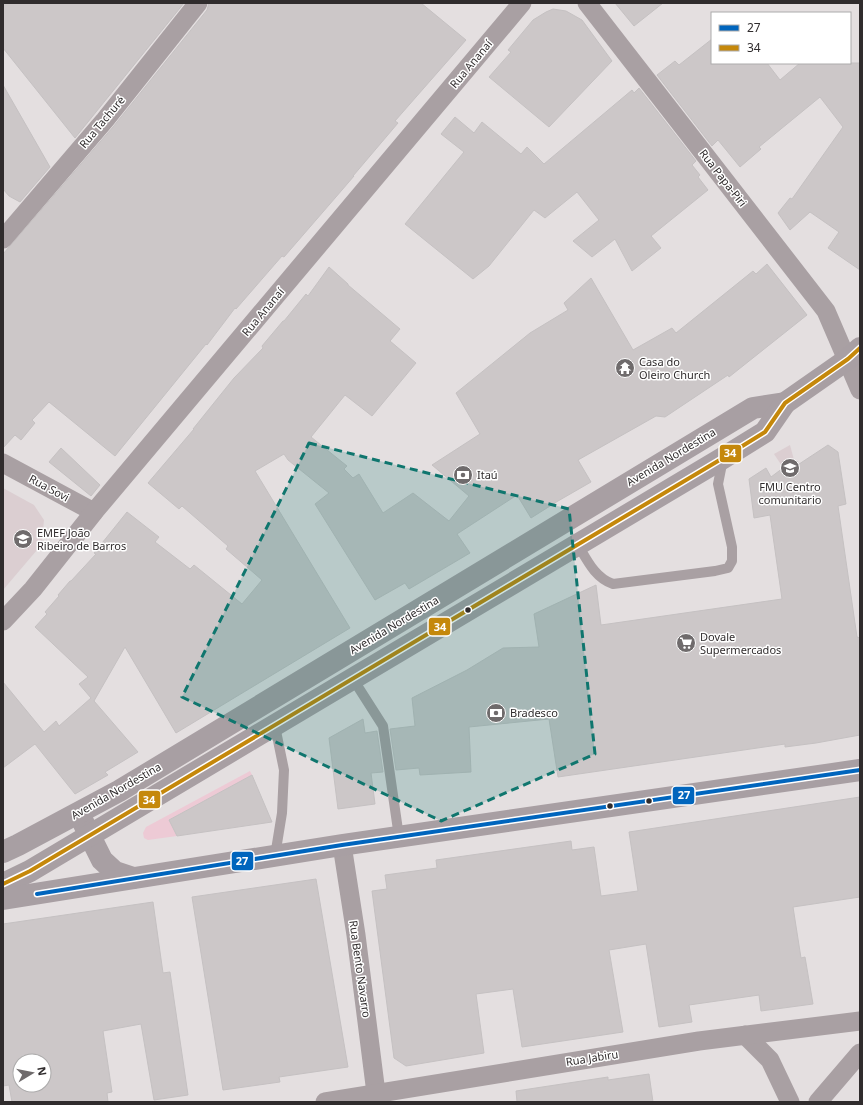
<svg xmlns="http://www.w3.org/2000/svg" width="863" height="1105" font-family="'Noto Sans',sans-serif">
  <rect width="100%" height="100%" fill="#e4dfe0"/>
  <g fill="#dbced1">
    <path d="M790,445l10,37 -6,2 -20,-30z"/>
    <path d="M3,488l31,17 10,15 -2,21 -5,9 -34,40z"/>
  </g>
  <path fill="#edcad5" d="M250,771l2,4 -83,45 8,16 -29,4 -4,-2 -1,-5 3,-6z"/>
  <g fill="#ccc7c8" stroke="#c5c1c2" fill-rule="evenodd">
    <path d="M3,3h181l-109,135 -72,-90z"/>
    <path d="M209,3h212l45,37 -71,81 3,2 -45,53h1l-12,14 -58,67 -2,-1 -46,53 -1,-1 -28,37 -1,-1 -91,112 -66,-54 -17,18 3,3 -14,17 -6,-5 -12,13v-194l110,-127 94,-117z"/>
    <path d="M615,3h48l-29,23z"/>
    <path d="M553,9l13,2 16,9 30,41 -63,66 -60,-50 22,-25 -3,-2 25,-30 13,-8z"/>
    <path d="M712,39v24h55l13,17 20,-17h60v207l-32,-22 11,-16 -29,-20 -20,18 -12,-17 12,-15 2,1 51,-72 -23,-30 -61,50 2,2 -21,18 -22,-27 -6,6 -55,-71 18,-14 4,4z"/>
    <path d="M3,85l47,82 -30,35 -11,-6 -6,-7z"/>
    <path d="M639,88l57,73 -4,4 8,10 -2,2 10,13 -57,46 10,12 -29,23 -17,-32 -23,18 -19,-16 26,-21 -22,-28 -32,26 -11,-8 -45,56 -16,13 -68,-55 59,-72 -23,-18 14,-17 19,16 8,-11 39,32 6,-7 17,17 88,-74 2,3z"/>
    <path d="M767,264l40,51 -78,62 -1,-2 -63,42 -9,-1 -78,44 13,22 -33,19 -27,17 -14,-23 -60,39 13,19 -61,36 -4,-6 -30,17 -60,-96 14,-11 -41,-33 -4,-6 -29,17 95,157 -174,105 -51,-86 -31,54 44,51 -33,20 3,3 -33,19 -40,-50 -32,24v-86l41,50 12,-11 3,5 32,-28 -12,-14 9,-7 -53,-50 12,-13 -2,-2 14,-16 -1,-1 12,-14h1l25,-27 -2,-1 33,-41 32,25 -4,5 35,27 4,-4 48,39 20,-24 -36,-31 2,-3 -46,-40 -3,3 -31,-26 46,-54h-1l41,-51 29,-30 -1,-2 21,-25h1l22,-27 2,2 21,-29 19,17v1l52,44 -10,12 26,22 -44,53 -27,-21 -34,42 36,29 -3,3 9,9 6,-4 24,39 30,-20 36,28 20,-25 -37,-31 48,-31 -24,-41 74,-60 38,-23 -4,-7 27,-25 42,72 39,-22 4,5 77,-62 3,3z"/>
    <path d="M828,445l10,7 8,52 -8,2 19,131 3,1v97l-44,8 -31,4v-3l-227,33 -9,-58 -80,8 2,45 -51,3 -1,-7 -23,2 -6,-41 25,-3 -3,-28 55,-28 36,-22 36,-1 -5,-33 62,-29 5,40 181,-26 -12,-84 -16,3 -5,-39 17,-11 5,9 12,-9 4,4z"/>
    <path d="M61,448l39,37 -9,11 -42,-34z"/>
    <path d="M363,719l2,14 12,-2 6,41 -12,1 4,31 -37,5 -9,-71z"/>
    <path d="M252,775l20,47 -95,14 -8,-16z"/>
    <path d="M860,797v100l-67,10 8,51 4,-1 8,47 -52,7 -2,-16 -70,10 3,17 -33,5 -13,-83 -37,6 14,82 -101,15 -9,-58 -37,5 8,59 -78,13 -12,-8 -22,-167 15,-2 -2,-14 52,-7 -1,-8 135,-19 1,9 22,-3 7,49 37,-5 -9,-59z"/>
    <path d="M316,879l32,188 -69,10 1,5 -57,8 -31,-193z"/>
    <path d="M153,902l10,71 7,-1 18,123 -34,5 -13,-76 -38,7 9,61 -5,1 1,9h-96l-3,-17 -6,1v-162zM20,1061h24v24h-24z"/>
    <path d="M649,1074l4,28h-136l-1,-11 92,-14v3z"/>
  </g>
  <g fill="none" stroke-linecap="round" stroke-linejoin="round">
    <g stroke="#a9a0a3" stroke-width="10">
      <path d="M578,545c9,15 17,33 35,39l102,-13 13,-3 4,-7v-14l-14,-63 5,-25"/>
      <path d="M353,679l30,47 16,111"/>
      <path d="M275,726l9,44 -2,43 -7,43"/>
    </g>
    <g stroke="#a9a0a3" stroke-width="19">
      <path d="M587,3l239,308 34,79"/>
      <path d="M3,239l102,-119 93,-117"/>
      <path d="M3,463l91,49"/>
      <path d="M3,621l30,-32 61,-77 428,-509"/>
      <path d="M342,845l14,90 20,158"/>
      <path d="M745,1035l25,25 20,42"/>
      <path d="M325,1102l374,-61 161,-20"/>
      <path d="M818,1102l42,-49"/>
    </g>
    <g stroke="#a89fa3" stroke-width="22">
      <path d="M83,822l19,38 13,12 18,6"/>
      <path d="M3,852l15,-7 101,-54 634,-383 32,-5"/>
      <path d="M3,884l27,-13 693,-413 42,-26 20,-29 63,-44 12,-11"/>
      <path d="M3,899l339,-54 518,-75"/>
    </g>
    <defs>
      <path id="bus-1" d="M37,894l305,-49 518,-75"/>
      <path id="bus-2" d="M3,884l27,-13 693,-413 42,-26 20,-29 63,-44 12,-11"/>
    </defs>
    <use href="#bus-1" stroke="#fff" stroke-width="7"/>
    <use href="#bus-2" stroke="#fff" stroke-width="7"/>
    <use href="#bus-1" stroke="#0065bd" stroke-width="4"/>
    <use href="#bus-2" stroke="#c5880b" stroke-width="4"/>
  </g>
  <path fill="#0f766e" fill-opacity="0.2" stroke="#0f766e" stroke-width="3" stroke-dasharray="8 5" stroke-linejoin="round" d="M309,443l260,66 26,245 -154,67 -259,-124z"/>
  <defs>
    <symbol id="temple-disc" viewBox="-11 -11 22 22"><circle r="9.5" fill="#6f6b6c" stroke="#fff"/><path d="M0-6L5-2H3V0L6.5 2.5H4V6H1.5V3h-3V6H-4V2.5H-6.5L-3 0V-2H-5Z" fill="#fff"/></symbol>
    <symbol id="university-disc" viewBox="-11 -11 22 22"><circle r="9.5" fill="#6f6b6c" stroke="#fff"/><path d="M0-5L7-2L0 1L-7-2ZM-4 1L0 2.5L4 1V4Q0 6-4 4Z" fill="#fff"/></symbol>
    <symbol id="bank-disc" viewBox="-11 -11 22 22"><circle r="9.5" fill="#6f6b6c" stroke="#fff"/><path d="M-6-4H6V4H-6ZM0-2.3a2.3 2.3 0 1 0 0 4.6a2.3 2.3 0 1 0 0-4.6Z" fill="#fff"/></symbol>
    <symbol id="school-disc" viewBox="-11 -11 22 22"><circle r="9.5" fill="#6f6b6c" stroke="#fff"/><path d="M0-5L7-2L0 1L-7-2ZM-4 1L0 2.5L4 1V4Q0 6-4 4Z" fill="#fff"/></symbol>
    <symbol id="supermarket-disc" viewBox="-11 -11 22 22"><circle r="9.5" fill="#6f6b6c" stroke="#fff"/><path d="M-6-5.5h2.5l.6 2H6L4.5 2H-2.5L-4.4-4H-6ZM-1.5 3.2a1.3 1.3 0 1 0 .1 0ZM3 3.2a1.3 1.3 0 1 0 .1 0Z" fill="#fff"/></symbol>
  </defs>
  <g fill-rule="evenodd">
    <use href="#temple-disc" x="614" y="357" width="22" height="22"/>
    <use href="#university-disc" x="779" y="457" width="22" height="22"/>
    <use href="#bank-disc" x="452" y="464" width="22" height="22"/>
    <use href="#school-disc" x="12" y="528" width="22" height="22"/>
    <use href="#supermarket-disc" x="675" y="632" width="22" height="22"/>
    <use href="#bank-disc" x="485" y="702" width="22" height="22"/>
  </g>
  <g fill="#302c2d" stroke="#fff" stroke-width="1.5">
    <circle cx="468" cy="610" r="3.5"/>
    <circle cx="649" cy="801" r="3.5"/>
    <circle cx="610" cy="806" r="3.5"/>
  </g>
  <g text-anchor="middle" stroke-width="3" stroke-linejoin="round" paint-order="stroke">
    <g font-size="11" fill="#302c2d" stroke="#fff">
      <text transform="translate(471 64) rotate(-50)" y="4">Rua Ananaí</text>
      <text transform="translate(102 122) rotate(-50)" y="4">Rua Tachuré</text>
      <text transform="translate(723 178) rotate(52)" y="4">Rua Papa-Piri</text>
      <text transform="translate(263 312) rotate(-50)" y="4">Rua Ananaí</text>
      <text transform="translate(671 457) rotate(-31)" y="4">Avenida Nordestina</text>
      <text transform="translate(49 488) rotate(28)" y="4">Rua Sovi</text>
      <text transform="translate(394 625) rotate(-31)" y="4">Avenida Nordestina</text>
      <text transform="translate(116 791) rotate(-30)" y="4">Avenida Nordestina</text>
      <text transform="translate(360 969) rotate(82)" y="4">Rua Bento Navarro</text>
      <text transform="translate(592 1058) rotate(-9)" y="4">Rua Jabiru</text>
    </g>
    <g font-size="11" fill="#302c2d" stroke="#fff" text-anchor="start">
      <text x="639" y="366">Casa do<tspan x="639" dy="13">Oleiro Church</tspan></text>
      <text x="477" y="479">Itaú</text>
      <text x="790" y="491" text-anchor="middle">FMU Centro<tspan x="790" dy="13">comunitario</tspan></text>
      <text x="37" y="537">EMEF João<tspan x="37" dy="13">Ribeiro de Barros</tspan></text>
      <text x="700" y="641">Dovale<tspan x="700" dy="13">Supermercados</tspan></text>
      <text x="510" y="717">Bradesco</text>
    </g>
  </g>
  <g stroke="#fff" stroke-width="1.5">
    <rect x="719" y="444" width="23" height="19" rx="4" fill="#c5880b"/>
    <rect x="428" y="617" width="23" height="19" rx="4" fill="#c5880b"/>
    <rect x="672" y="786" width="23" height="19" rx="4" fill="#0065bd"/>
    <rect x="138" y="790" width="23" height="19" rx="4" fill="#c5880b"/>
    <rect x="231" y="851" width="23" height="20" rx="4" fill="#0065bd"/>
  </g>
  <g font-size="11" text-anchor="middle" font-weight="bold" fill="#fff">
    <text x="730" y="457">34</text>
    <text x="440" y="631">34</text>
    <text x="684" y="799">27</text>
    <text x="149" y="804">34</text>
    <text x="242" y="865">27</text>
  </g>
  <rect width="863" height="1105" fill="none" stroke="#302c2d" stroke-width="8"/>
  <rect x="711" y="12" width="140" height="52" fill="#ffffff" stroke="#acabab"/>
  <rect x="719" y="25" width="20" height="6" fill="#0065bd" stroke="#acabab"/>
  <text x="747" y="32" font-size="12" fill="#302c2d">27</text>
  <rect x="719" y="45" width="20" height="6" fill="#c5880b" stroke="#acabab"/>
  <text x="747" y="52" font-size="12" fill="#302c2d">34</text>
  <g transform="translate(32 1073) rotate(80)"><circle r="19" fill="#ffffff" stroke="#acabab"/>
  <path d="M0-3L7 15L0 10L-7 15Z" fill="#6f6b6c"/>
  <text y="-6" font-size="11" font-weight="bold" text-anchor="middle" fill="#302c2d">N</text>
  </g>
</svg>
